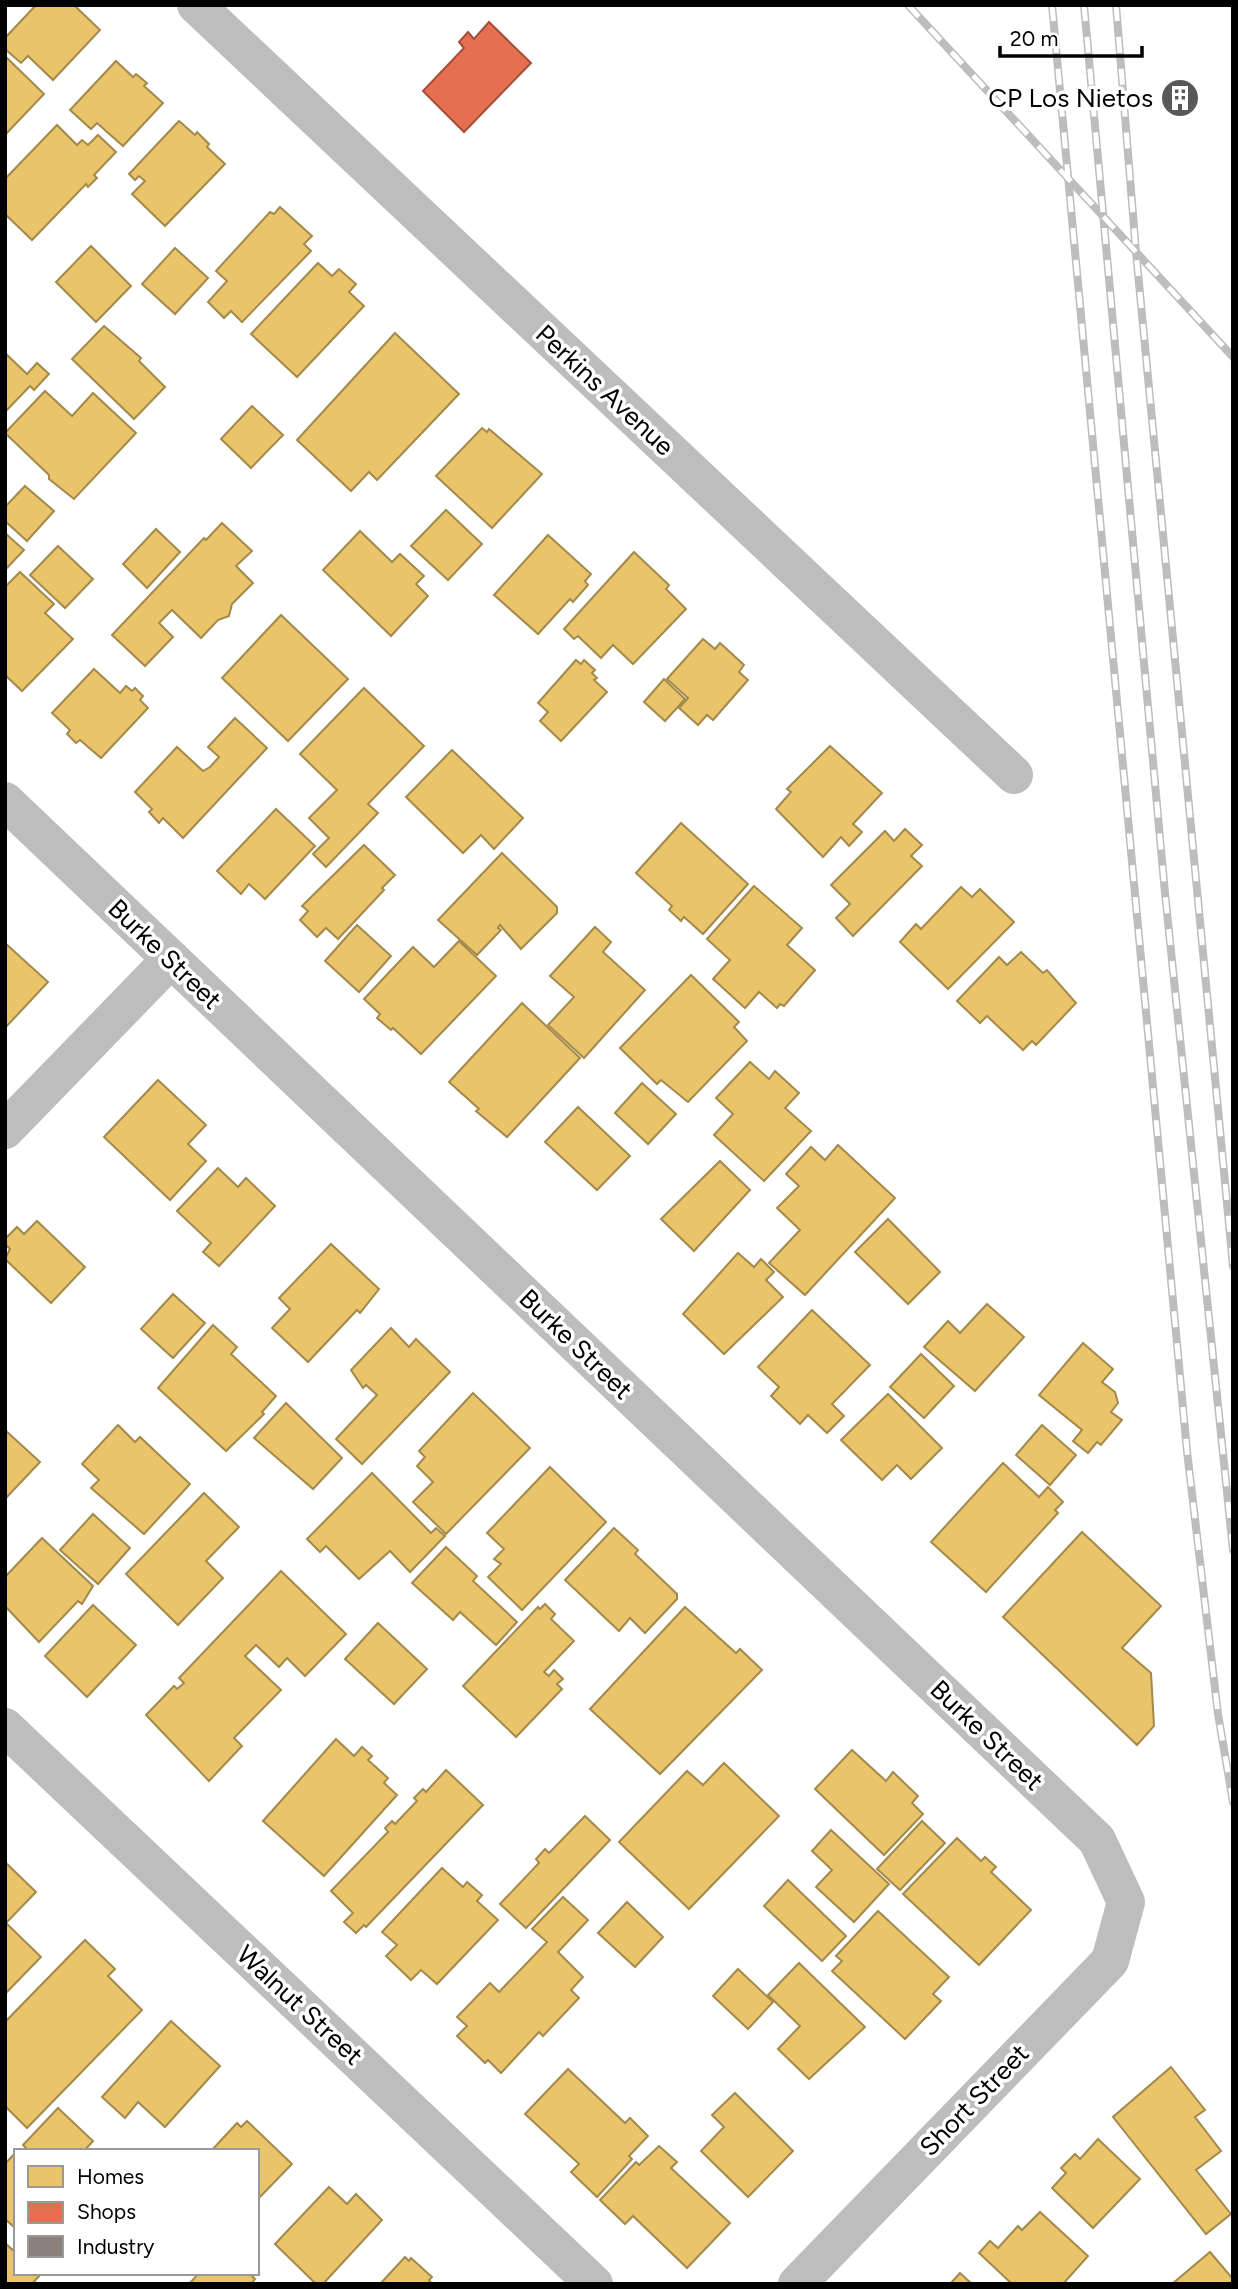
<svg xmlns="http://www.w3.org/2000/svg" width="1238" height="2289" font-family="Figtree,sans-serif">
  <rect width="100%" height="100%" fill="#fff"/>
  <g fill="#e9c46a" stroke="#a3894a" stroke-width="2">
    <path d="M36,5h38l26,25 -47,50 -25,-24 -7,7 -16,-14v-11z"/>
    <path d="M5,56l39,38 -39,41z"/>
    <path d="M116,61l17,16 3,-3 11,9 -3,3 19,17 -40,43 -26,-23 -6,6 -21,-19z"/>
    <path d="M179,121l16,14 2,-3 12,12 -2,3 18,17 -60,62 -33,-32 13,-13 -6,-5 -4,4 -6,-6z"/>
    <path d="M57,125l20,20 5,-5 6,5 10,-10 18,17 -22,23 3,3 -9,9 -2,-3 -54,56 -27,-26v-35z"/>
    <path d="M280,207l32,29 -8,8 7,7 -69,71 -11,-11 -7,7 -16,-16 19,-21 -11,-10 54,-59 4,2z"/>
    <path d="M91,246l40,40 -35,36 -40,-40z"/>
    <path d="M175,248l33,30 -33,36 -33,-30z"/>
    <path d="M318,263l14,13 7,-7 17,15 -7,8 15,14 -67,71 -46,-43z"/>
    <path d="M104,326l37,32 -2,3 26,26 -31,32 -62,-60z"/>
    <path d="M395,333l64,61 -82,86 -8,-8 -18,19 -54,-51z"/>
    <path d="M5,353l22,21 10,-11 12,11 -15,16 -4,-4 -25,26z"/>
    <path d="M45,391l27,25 21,-23 43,40 -62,66 -25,-20v-4l-44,-42z"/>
    <path d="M252,406l31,29 -32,33 -30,-29z"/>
    <path d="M482,428l5,4 2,-3 53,45 -50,54 -56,-52z"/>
    <path d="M25,486l29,25 -27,30 -22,-20v-14z"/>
    <path d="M446,510l36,34 -34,36 -37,-34z"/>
    <path d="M222,523l30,28 -16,15 17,17 -21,21 -3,12 -11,4 -17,18 -29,-28 -13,13 14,14 -28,29 -33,-31 92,-97 2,2z"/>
    <path d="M156,529l24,23 -33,36 -24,-24z"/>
    <path d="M360,531l32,31 8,-8 24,22 -8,8 12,12 -37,40 -68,-66z"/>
    <path d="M5,533l19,17 -19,20z"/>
    <path d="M548,535l43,39 -6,7 3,4 -15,17 -3,-3 -32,35 -44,-39z"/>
    <path d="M58,546l35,33 -28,29 -35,-33z"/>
    <path d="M634,552l35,33 -3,4 20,20 -53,55 -20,-19 -12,13 -23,-22 -4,3 -10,-10z"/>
    <path d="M20,572l34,32 -9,9 28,26 -51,52 -17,-16v-88z"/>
    <path d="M281,615l67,64 -60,62 -66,-63z"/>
    <path d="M703,639l12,10 5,-6 24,22 -5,7 9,8 -35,40 -6,-5 -9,10 -19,-17 9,-10 -21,-19z"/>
    <path d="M576,660l5,4 3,-4 11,10 -3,3 5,5 -3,2 13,12 -46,49 -21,-20 8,-9 -10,-9z"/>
    <path d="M94,669l26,24 6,-7 6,5 3,-3 8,8 -3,4 8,8 -47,50 -21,-18 -4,3 -9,-9 3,-4 -18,-17z"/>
    <path d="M664,679l21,20 -20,22 -21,-19z"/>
    <path d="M364,688l60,58 -56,58 10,9 -52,54 -13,-13 16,-16 -20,-20 28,-28 -37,-36z"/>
    <path d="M235,718l32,30 -84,90 -20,-20 -4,5 -10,-11 3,-3 -17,-17 42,-45 26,24 7,-4 9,-10 -11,-10z"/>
    <path d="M830,746l52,47 -29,31 9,8 -13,14 -8,-9 -18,20 -47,-48 15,-17 -4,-3z"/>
    <path d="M452,750l71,68 -29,31 -13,-14 -18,18 -57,-56z"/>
    <path d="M276,809l39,37 -50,53 -16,-15 -8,10 -24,-23z"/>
    <path d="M681,823l67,61 -45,50 -19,-17 -3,4 -12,-11 3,-4 -36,-33z"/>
    <path d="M905,829l17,16 -11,11 11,10 -69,70 -17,-18 14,-14 -19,-19 54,-54 9,10z"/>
    <path d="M364,845l31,30 -13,13 2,2 -46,49 -12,-11 -9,9 -17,-17 8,-9 -6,-5z"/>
    <path d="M502,853l55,54v6l-36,36 -21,-24 -2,3 3,2 -24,25 -39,-35z"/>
    <path d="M754,886l48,42 -15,17 28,25 -31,36 -4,-2 -3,4 -18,-16 -14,16 -32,-29 17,-19 -23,-21z"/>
    <path d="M961,887l11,10 8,-8 34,33 -66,67 -48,-47 16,-18 5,5z"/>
    <path d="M357,925l34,31 -32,36 -34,-31z"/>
    <path d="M595,927l16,15 -8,10 42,38 -61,68 -36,-33 26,-28 -24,-21z"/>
    <path d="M459,941l37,35 -75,78 -28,-26 -2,2 -14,-12 3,-4 -16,-15 49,-52 21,20z"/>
    <path d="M5,943l43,39 -43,46z"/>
    <path d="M1021,952l22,21 4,-3 29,33 -40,42 -4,-4 -9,9 -36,-34 -7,7 -23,-22 42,-44 8,8z"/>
    <path d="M691,975l48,47 -5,5 13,14 -59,61 -27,-22 -4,4 -37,-36z"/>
    <path d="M522,1003l58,55 -73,79 -31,-26 3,-2 -30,-27z"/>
    <path d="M750,1062l19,17 6,-8 24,22 -14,15 26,23 -47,50 -50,-46 19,-21 -17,-16z"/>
    <path d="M158,1080l48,45 -18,19 18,17 -36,39 -66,-63z"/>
    <path d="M642,1083l34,31 -28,30 -33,-31z"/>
    <path d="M578,1107l52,49 -33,34 -52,-48z"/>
    <path d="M838,1145l57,53 -90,97 -36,-32 31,-33 -23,-22 22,-22 -13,-12 25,-27 14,13z"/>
    <path d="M720,1161l30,29 -56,61 -33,-32z"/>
    <path d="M218,1168l20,19 8,-9 29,28 -56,60 -16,-14 8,-9 -34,-32z"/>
    <path d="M888,1219l52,53 -32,32 -53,-52z"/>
    <path d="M37,1221l48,46 -34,36 -46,-44 5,-10 -5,-5v-5l12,-12 7,7z"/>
    <path d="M331,1244l48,45 -19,24 -3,-3 -49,52 -36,-34 18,-19 -11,-11z"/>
    <path d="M738,1253l16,14 7,-8 13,13 -8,8 17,17 -59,57 -41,-40z"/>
    <path d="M173,1294l32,29 -32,35 -32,-29z"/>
    <path d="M987,1304l37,33 -49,54 -51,-44 24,-26 12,12z"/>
    <path d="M812,1310l58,55 -38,39 12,12 -17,17 -19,-18 -8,9 -29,-28 8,-9 -21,-20z"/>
    <path d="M213,1325l24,22 -6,7 45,42 -14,16 2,2 -38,37 -68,-63z"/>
    <path d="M391,1328l18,19 7,-8 34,33 -88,92 -26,-25 41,-44 -11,-10 -3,3 -12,-18z"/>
    <path d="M1083,1343l30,26 -11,13 13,10 3,11 -7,9 11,8 -21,25 -4,-3 -9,11 -15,-12 9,-11 -43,-35z"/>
    <path d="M921,1354l33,32 -30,32 -34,-31z"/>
    <path d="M473,1393l57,55 -84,86 -33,-32 20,-20 -16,-16 8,-9 -6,-6z"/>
    <path d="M888,1394l54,54 -31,31 -14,-14 -15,15 -41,-40z"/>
    <path d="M286,1403l56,55 -29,31 -59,-51z"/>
    <path d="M118,1425l17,17 5,-5 50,47 -46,50 -53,-46 8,-8 -17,-16z"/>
    <path d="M1042,1425l34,30 -26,30 -34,-30z"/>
    <path d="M5,1430l35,32 -35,37z"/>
    <path d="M1003,1463l36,34 9,-10 15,15 -8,8 3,3 -72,79 -55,-50z"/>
    <path d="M550,1467l56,55 -84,88 -34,-33 13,-13 -7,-5 10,-10 -17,-16z"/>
    <path d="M372,1473l59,60 5,-5 9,8 -35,36 -20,-21 -31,28 -33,-33 -6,6 -13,-13z"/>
    <path d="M204,1493l35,34 -33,34 17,17 -45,47 -52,-51z"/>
    <path d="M93,1514l37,34 -32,36 -38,-34z"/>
    <path d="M614,1528l24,22 -3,4 42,40v5l-32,34 -15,-15 -11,13 -54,-51z"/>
    <path d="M1082,1532l79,74 -39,42 29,25 3,53 -17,19 -134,-128z"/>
    <path d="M42,1538l51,48 -11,18 -4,-3 -39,41 -34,-36v-29z"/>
    <path d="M446,1547l31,29 -4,5 44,41 -21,23 -36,-33 -7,8 -41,-37z"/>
    <path d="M281,1571l65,63 -41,42 -18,-18 -8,9 -23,-22 -11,11 36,34 -47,48 8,8 -33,35 -63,-66 28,-29 3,3 7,-6 -5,-5z"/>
    <path d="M545,1604l10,10 -4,5 23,22 -30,31 5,4 5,-6 9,9 -6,5 5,5 -46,48 -53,-51 75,-79 2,2z"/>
    <path d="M93,1605l43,40 -49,52 -42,-41z"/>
    <path d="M685,1607l51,46 4,-4 22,21 -102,104 -70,-65z"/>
    <path d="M378,1623l49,46 -33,35 -49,-45z"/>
    <path d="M336,1739l18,17 8,-9 10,9 -4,4 20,18 -4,5 13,12 -73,81 -61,-55z"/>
    <path d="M852,1750l34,31 7,-9 25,24 -6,7 11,11 -39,41 -69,-66z"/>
    <path d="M724,1763l55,53 -90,93 -70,-67 68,-71 16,14z"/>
    <path d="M446,1770l37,35 -117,122 -2,-2 -8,8 -12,-11 9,-9 -22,-22 57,-59 -3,-4 7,-7 3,3 22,-23 -3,-3 9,-9 3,3z"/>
    <path d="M585,1816l25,24 -84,88 -26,-24 39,-41 -3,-4 9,-10 4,4z"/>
    <path d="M922,1821l23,22 -45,47 -23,-21z"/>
    <path d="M831,1830l58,54 -35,38 -38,-35 16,-17 -20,-19z"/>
    <path d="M957,1838l24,23 4,-4 11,10 -5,5 40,38 -52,55 -76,-71z"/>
    <path d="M5,1862l31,30 -30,31 35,34 -36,37z"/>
    <path d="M442,1868l21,19 4,-5 15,13 -5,6 21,19 -61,64 -16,-14 -10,10 -25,-24 11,-11 -15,-13z"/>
    <path d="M788,1880l58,56 -24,25 -58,-55z"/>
    <path d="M563,1897l25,23 -30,32 25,25 -12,13 8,8 -36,38 -4,-4 -38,41 -13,-13 -3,3 -28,-27 10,-10 -10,-9 33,-34 9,9 48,-50 -15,-13z"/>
    <path d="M627,1902l36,35 -28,30 -37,-34z"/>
    <path d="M878,1911l71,66 -16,17 8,7 -36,38 -73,-68 10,-10 -6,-5z"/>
    <path d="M85,1940l30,29 -7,7 34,34 -115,118 -22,-22v-84z"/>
    <path d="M799,1963l66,64 -56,52 -31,-30 22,-23 -32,-31z"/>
    <path d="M738,1969l35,33 -25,27 -35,-33z"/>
    <path d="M171,2021l49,45 -55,61 -27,-25 -13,16 -23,-21z"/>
    <path d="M1171,2067l34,43 -10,7 26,34 -25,19 35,44 -25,20 -93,-117z"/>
    <path d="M568,2069l57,54 5,-5 18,18 -19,20 3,3 -35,38 -26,-25 8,-8 -54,-50z"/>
    <path d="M735,2093l58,58 -45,46 -47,-46 23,-24 -12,-12z"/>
    <path d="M58,2108l35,33 -9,10h-55l-6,-6z"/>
    <path d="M247,2121l45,43 -35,36v-49h-46l26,-28 4,4z"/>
    <path d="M1098,2139l42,40 -47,49 -41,-40 14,-15 -5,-5 14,-14 5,5z"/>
    <path d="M659,2146l18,16 -6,6 59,55 -43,45 -54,-52 -8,8 -25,-24 36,-38 3,3z"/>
    <path d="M15,2153l1,73 -2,1 -9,-8v-55z"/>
    <path d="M329,2187l18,17 9,-10 26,26 -59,64h-7l-41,-40z"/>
    <path d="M1040,2212l48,44 -25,28h-51l-33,-31 11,-12 8,7 20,-22 4,4z"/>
    <path d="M5,2243l11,10v20l24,2 -8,9h-27z"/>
    <path d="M1210,2252l23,27v5h-61z"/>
    <path d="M405,2257l4,4 2,-3 21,19 -3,3 3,4h-52z"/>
    <path d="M199,2273h55l-2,3 3,3 -4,5h-62z"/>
    <path d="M960,2273l12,11h-22z"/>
  </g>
  <path fill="#e76f51" stroke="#a24e39" stroke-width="2" d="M489,22l42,41 -67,69 -41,-41 41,-43 -5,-6 9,-10 6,7z"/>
  <path fill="#8a817c" stroke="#615a57" stroke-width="2" d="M1188,86l3,23 -18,2 -3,-23z"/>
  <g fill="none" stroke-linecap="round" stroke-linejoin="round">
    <g stroke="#bdbdbd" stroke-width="38">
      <path d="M196,5l818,770"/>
      <path d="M5,801l1092,1039 29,62 -16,59 -313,323"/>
      <path d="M5,1130l166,-171"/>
      <path d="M5,1727l589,557"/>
    </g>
    <defs>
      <g id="rail">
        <path d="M908,5l325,352"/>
        <path d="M1052,5l135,1446 31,263 15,88"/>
        <path d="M1084,5l81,888 68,657"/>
        <path d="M1116,5l20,247 97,1014"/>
      </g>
    </defs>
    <use href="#rail" stroke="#bdbdbd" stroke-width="8"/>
    <use href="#rail" stroke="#fff" stroke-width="5" stroke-dasharray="16" stroke-linecap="butt"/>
  </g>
  <defs>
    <symbol id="building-disc" viewBox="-11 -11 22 22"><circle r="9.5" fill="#595959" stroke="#fff"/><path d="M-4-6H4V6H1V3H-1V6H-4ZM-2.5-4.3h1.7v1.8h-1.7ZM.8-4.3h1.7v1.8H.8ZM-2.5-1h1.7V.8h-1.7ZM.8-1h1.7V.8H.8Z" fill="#fff"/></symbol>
  </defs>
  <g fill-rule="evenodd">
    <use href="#building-disc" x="1158" y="76" width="44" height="44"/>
  </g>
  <g text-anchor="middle" stroke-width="7" stroke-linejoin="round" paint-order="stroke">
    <g font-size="26" fill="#000" stroke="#fff" text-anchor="end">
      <text x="1153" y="107">CP Los Nietos</text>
    </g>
    <g font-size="26" fill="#000" stroke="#fff">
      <text transform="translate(605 390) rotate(43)" y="9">Perkins Avenue</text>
      <text transform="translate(165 954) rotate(44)" y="9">Burke Street</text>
      <text transform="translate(576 1344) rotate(44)" y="9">Burke Street</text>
      <text transform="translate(987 1735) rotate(44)" y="9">Burke Street</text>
      <text transform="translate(300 2005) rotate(43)" y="9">Walnut Street</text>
      <text transform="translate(974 2100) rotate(-46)" y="9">Short Street</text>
    </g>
  </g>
  <rect width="1238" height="2289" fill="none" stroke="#000000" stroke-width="14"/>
  <rect x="14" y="2149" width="245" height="126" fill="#ffffff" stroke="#999999" stroke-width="2"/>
  <rect x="28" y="2166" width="35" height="21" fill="#e9c46a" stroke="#999999" stroke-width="2"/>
  <text x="77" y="2184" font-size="21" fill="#000000">Homes</text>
  <rect x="28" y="2202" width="35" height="21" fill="#e76f51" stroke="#999999" stroke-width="2"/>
  <text x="77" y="2219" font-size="21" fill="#000000">Shops</text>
  <rect x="28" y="2236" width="35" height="21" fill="#8a817c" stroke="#999999" stroke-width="2"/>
  <text x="77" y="2254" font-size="21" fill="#000000">Industry</text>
  <path d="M1000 46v10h142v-10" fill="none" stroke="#000000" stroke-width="3.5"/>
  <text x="1010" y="46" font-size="21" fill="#000000" stroke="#ffffff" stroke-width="5" paint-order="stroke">20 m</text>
</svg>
